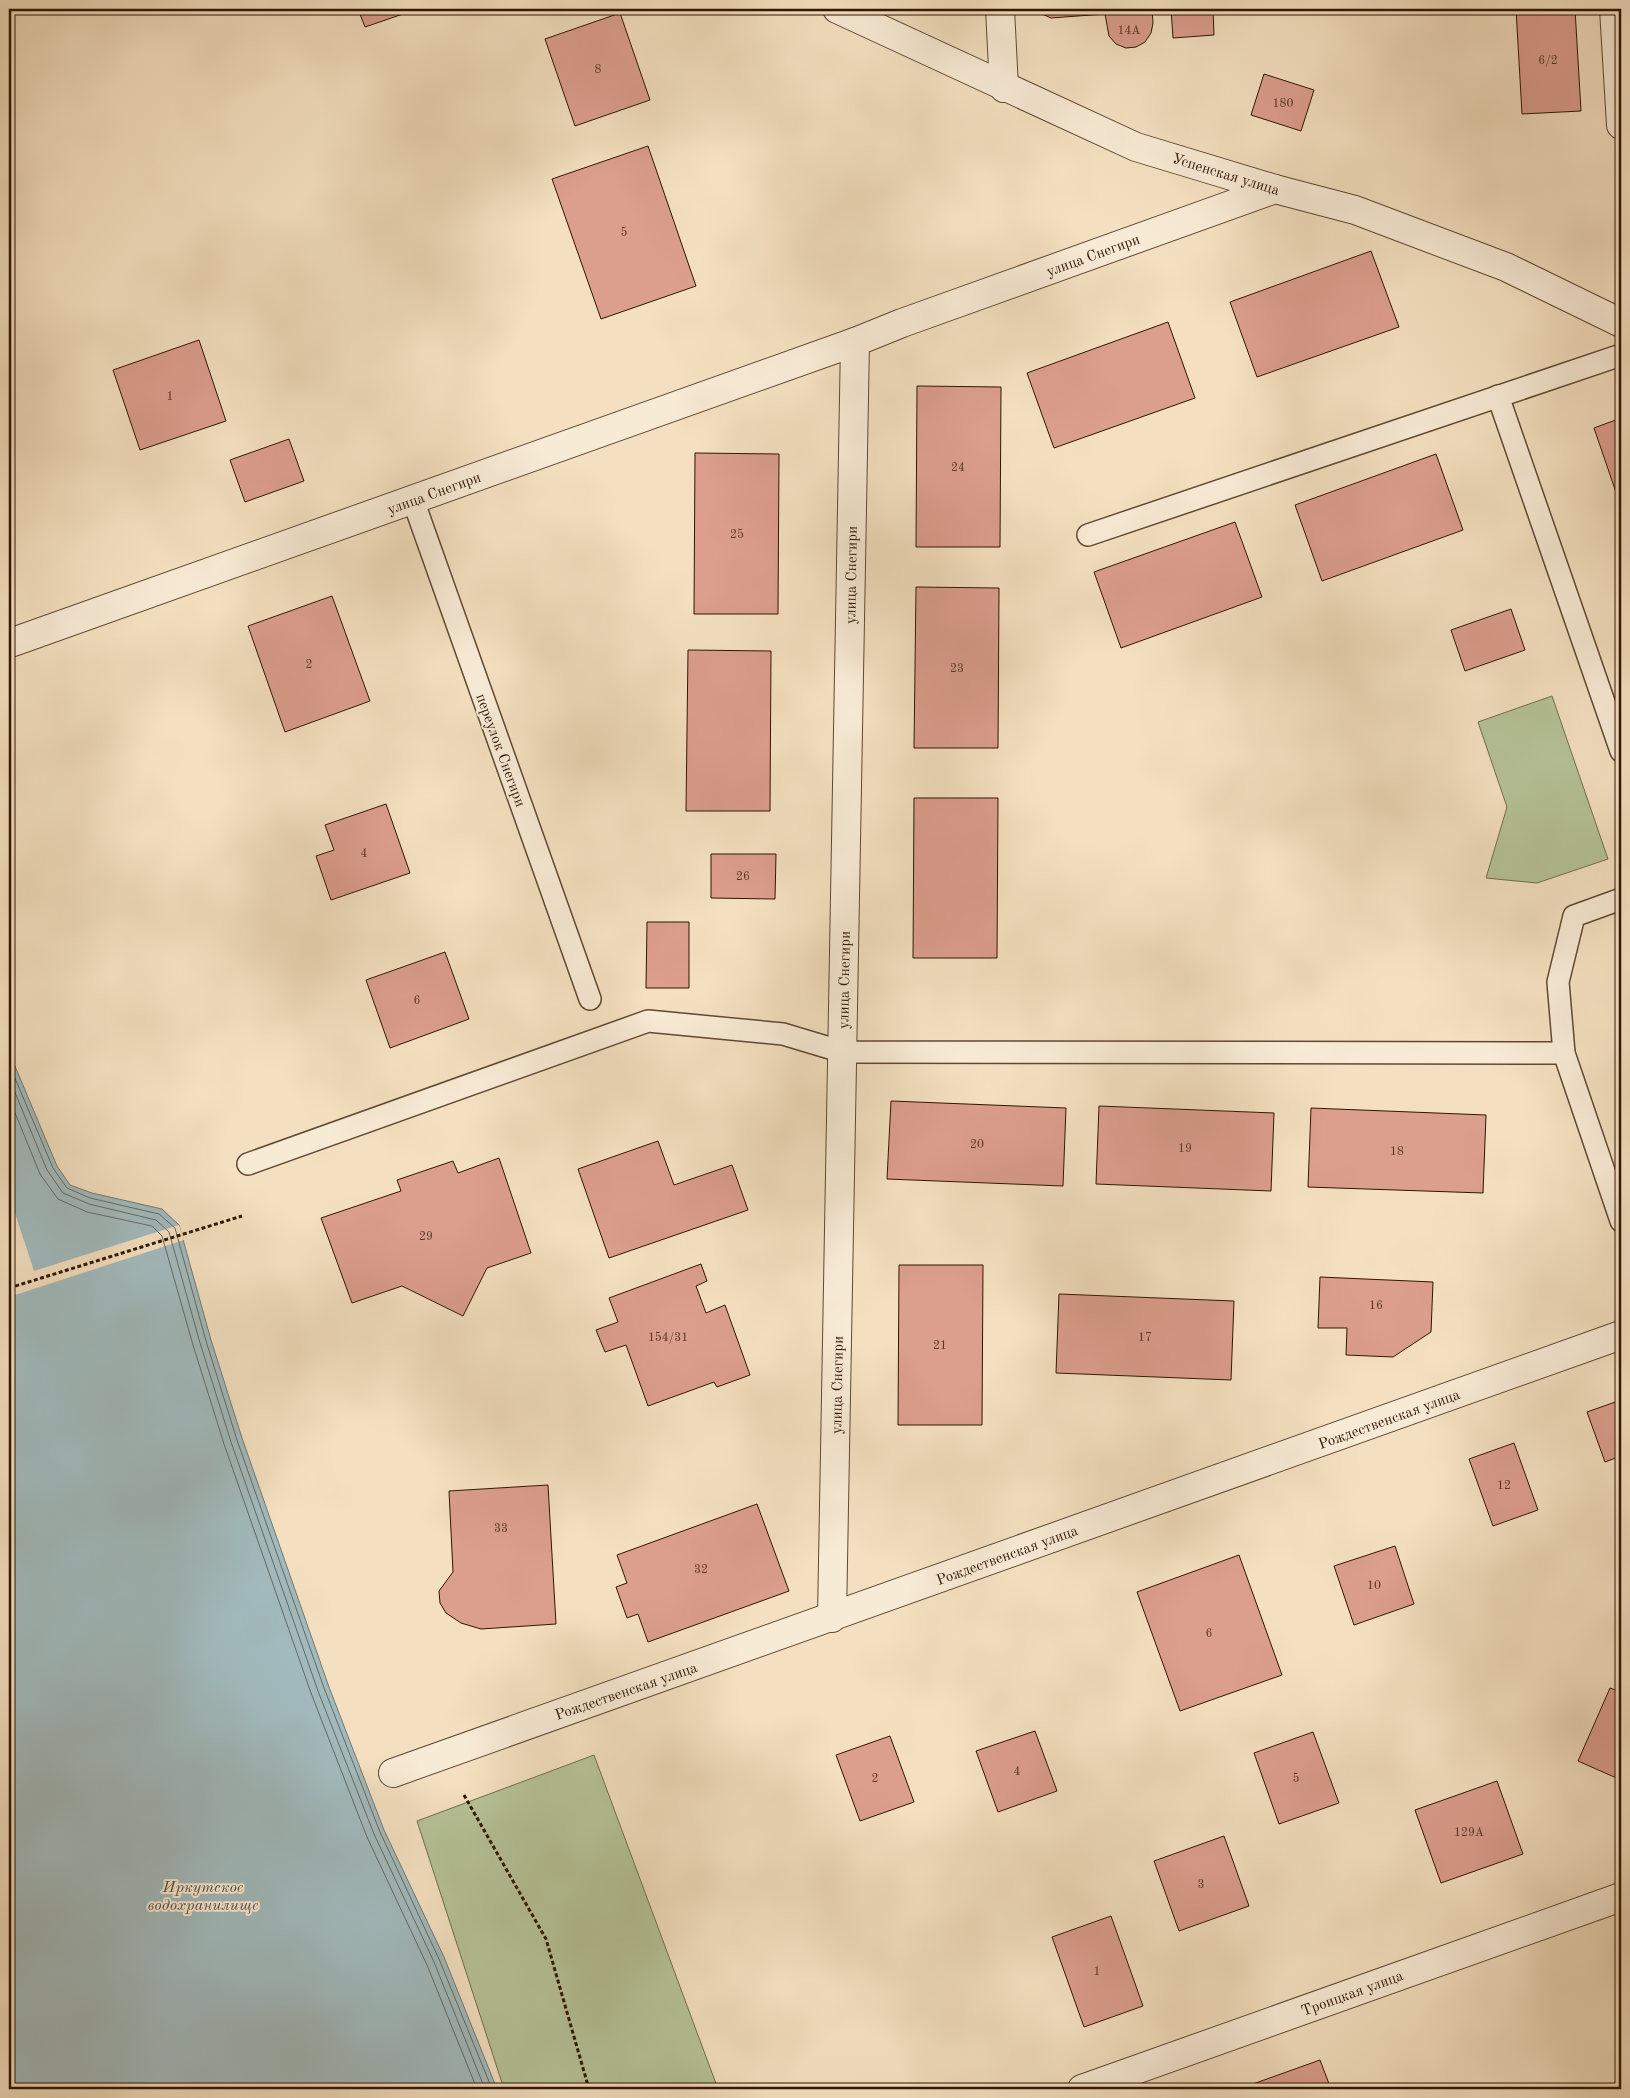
<svg xmlns="http://www.w3.org/2000/svg" width="1630" height="2098" font-family="'Old Standard TT',serif">
  <rect width="100%" height="100%" fill="#f4e0c0"/>
  <filter id="stains"><feTurbulence type="fractalNoise" baseFrequency=".004" numOctaves="4"/><feColorMatrix values="0 0 0 0 .2 0 0 0 0 .09 0 0 0 0 .02 0 0 0 .5 -.17"/></filter>
  <radialGradient id="worn" r=".72"><stop offset=".6" stop-color="#630" stop-opacity="0"/><stop offset="1" stop-color="#630" stop-opacity=".3"/></radialGradient>
  <g fill="#b5c397" stroke="#726c4d">
    <path d="M1552,696l56,163 -71,24 -51,-5 21,-71 -29,-85z"/>
    <path d="M594,1755l124,334h-214l-87,-268z"/>
  </g>
  <path fill="#a1babd" stroke="#737873" d="M9,1052l48,114 13,19 22,8 70,16 17,16 32,115 31,98 87,249 55,143 60,127 53,132h-488z"/>
  <path fill="#f4e0c0" d="M9,1195l25,76 145,-46 5,15 -175,57v-21l5,-2 -5,-14z"/>
  <g fill="none" stroke-linecap="round" stroke-linejoin="round">
    <g stroke="#686860" stroke-width="1">
      <path d="M9,1064l44,104 14,20 23,10 69,16 16,14 31,113 31,99 87,248 56,144 59,127 53,130"/>
      <path d="M9,1078l38,92 16,23 26,11 67,16 13,12 31,111 31,99 87,249 56,143 60,128 51,127"/>
      <path d="M9,1098l31,76 18,25 29,13 65,14 10,10 31,109 31,99 87,249 56,144 60,128 50,124"/>
    </g>
  </g>
  <g fill="#dc9e8d" stroke="#2f1503">
    <path d="M358,9h43l2,5 -38,13z"/>
    <path d="M1038,9h114l1,14 -2,10 -6,9 -9,5 -10,1 -10,-4 -7,-8 -4,-22 -54,4 -11,-5z"/>
    <path d="M1171,9h42l1,26 -41,3z"/>
    <path d="M1516,9h59l6,102 -59,3z"/>
    <path d="M620,13l30,87 -75,26 -30,-87z"/>
    <path d="M1264,74l50,16 -13,41 -50,-16z"/>
    <path d="M648,146l48,140 -95,33 -49,-140z"/>
    <path d="M1371,251l28,76 -142,50 -27,-75z"/>
    <path d="M1168,322l27,76 -141,50 -27,-75z"/>
    <path d="M199,340l27,81 -86,29 -27,-80z"/>
    <path d="M917,386l84,1 -1,160h-84z"/>
    <path d="M1621,418v89l-27,-79z"/>
    <path d="M289,439l15,42 -59,21 -15,-42z"/>
    <path d="M695,453l84,1 -1,160h-84z"/>
    <path d="M1436,454l27,76 -141,51 -27,-76z"/>
    <path d="M1235,522l27,75 -141,51 -27,-76z"/>
    <path d="M916,587l83,1 -1,160h-84z"/>
    <path d="M332,596l38,105 -85,31 -37,-106z"/>
    <path d="M1511,609l14,41 -60,21 -14,-41z"/>
    <path d="M688,650l83,1 -1,160h-84z"/>
    <path d="M914,798h84l-1,160h-84z"/>
    <path d="M386,804l24,69 -79,27 -15,-44 18,-6 -9,-25z"/>
    <path d="M711,854h65l-1,45 -64,-1z"/>
    <path d="M647,922h42v66h-43z"/>
    <path d="M445,952l24,67 -79,29 -24,-68z"/>
    <path d="M891,1101l175,7 -3,78 -176,-7z"/>
    <path d="M1099,1106l175,7 -3,78 -175,-7z"/>
    <path d="M1311,1108l175,7 -3,78 -175,-6z"/>
    <path d="M658,1141l16,44 58,-20 16,45 -139,48 -31,-89z"/>
    <path d="M499,1158l32,95 -44,15 -24,48 -61,-30 -50,17 -31,-85 80,-27 -4,-11 56,-19 5,12z"/>
    <path d="M701,1264l6,17 -11,5 10,27 19,-8 25,70 -33,12 -3,-5 -66,24 -22,-61 -21,7 -9,-22 22,-8 -9,-24z"/>
    <path d="M899,1265h84l-1,160h-84z"/>
    <path d="M1320,1277l113,5 -2,50 -38,25 -47,-2 1,-27h-29z"/>
    <path d="M1059,1294l175,7 -3,79 -175,-7z"/>
    <path d="M1621,1400v56l-16,6 -18,-50z"/>
    <path d="M1514,1443l24,67 -45,16 -24,-67z"/>
    <path d="M548,1485l8,139 -75,5 -20,-6 -15,-10 -6,-10 -1,-12 14,-19 -4,-81z"/>
    <path d="M757,1504l32,87 -141,51 -10,-28 -11,4 -11,-31 11,-4 -10,-28z"/>
    <path d="M1395,1546l19,58 -60,21 -20,-59z"/>
    <path d="M1239,1555l43,120 -102,36 -43,-119z"/>
    <path d="M1610,1688l11,4v88l-43,-19z"/>
    <path d="M1035,1731l22,60 -59,21 -22,-61z"/>
    <path d="M1313,1732l26,71 -60,21 -25,-71z"/>
    <path d="M890,1736l24,66 -54,19 -24,-66z"/>
    <path d="M1497,1781l26,73 -82,29 -26,-73z"/>
    <path d="M1224,1836l25,70 -70,25 -25,-70z"/>
    <path d="M1111,1916l32,90 -59,21 -32,-90z"/>
    <path d="M1320,2060l11,29h-92z"/>
  </g>
  <g fill="none" stroke-linecap="round" stroke-linejoin="round">
    <defs>
      <g id="service">
        <path d="M1498,396l123,355"/>
        <path d="M413,500l177,499"/>
        <path d="M1088,535l533,-180"/>
        <path d="M1621,899l-47,17 -16,66 6,71 57,168"/>
        <path d="M248,1164l400,-143 135,13 60,18 721,1"/>
      </g>
      <g id="minor">
        <path d="M837,9l299,138 139,42 80,21 151,57 115,56"/>
        <path d="M1000,9l4,79"/>
        <path d="M1614,9l7,116"/>
        <path d="M13,642l842,-300"/>
        <path d="M832,1618l23,-1276 47,-19 373,-134"/>
        <path d="M393,1773l1228,-438"/>
        <path d="M1082,2089l539,-192"/>
      </g>
    </defs>
    <use href="#service" stroke="#604832" stroke-width="24"/>
    <use href="#minor" stroke="#604832" stroke-width="30"/>
    <g stroke="#2f1503" stroke-width="3" stroke-dasharray="4 2.5" stroke-linecap="butt">
      <path d="M9,1288l233,-72"/>
      <path d="M464,1795l82,144 43,150"/>
    </g>
    <use href="#service" stroke="#f8ebd6" stroke-width="21"/>
    <use href="#minor" stroke="#f8ebd6" stroke-width="28"/>
  </g>
  <g text-anchor="middle" stroke-width="4" stroke-linejoin="round" paint-order="stroke">
    <g font-size="12" fill="#5a3726">
      <text x="1129" y="34">14А</text>
      <text x="1548" y="64">6/2</text>
      <text x="598" y="73">8</text>
      <text x="1283" y="107">180</text>
      <text x="624" y="236">5</text>
      <text x="170" y="400">1</text>
      <text x="958" y="471">24</text>
      <text x="737" y="538">25</text>
      <text x="309" y="668">2</text>
      <text x="957" y="672">23</text>
      <text x="364" y="857">4</text>
      <text x="743" y="880">26</text>
      <text x="417" y="1004">6</text>
      <text x="977" y="1148">20</text>
      <text x="1185" y="1152">19</text>
      <text x="1397" y="1155">18</text>
      <text x="426" y="1240">29</text>
      <text x="1376" y="1309">16</text>
      <text x="668" y="1341">154/31</text>
      <text x="1145" y="1341">17</text>
      <text x="940" y="1349">21</text>
      <text x="1504" y="1489">12</text>
      <text x="501" y="1532">33</text>
      <text x="701" y="1573">32</text>
      <text x="1374" y="1589">10</text>
      <text x="1209" y="1637">6</text>
      <text x="1017" y="1775">4</text>
      <text x="875" y="1782">2</text>
      <text x="1296" y="1782">5</text>
      <text x="1469" y="1836">129А</text>
      <text x="1201" y="1888">3</text>
      <text x="1097" y="1975">1</text>
    </g>
    <g font-size="15" fill="#2f1503" stroke="#f8ebd6">
      <text transform="translate(1226 174) rotate(17)" y="5">Успенская улица</text>
      <text transform="translate(1093 255) rotate(-20)" y="5">улица Снегири</text>
      <text transform="translate(434 493) rotate(-20)" y="5">улица Снегири</text>
      <text transform="translate(851 575) rotate(-89)" y="5">улица Снегири</text>
      <text transform="translate(501 750) rotate(70)" y="5">переулок Снегири</text>
      <text transform="translate(844 980) rotate(-89)" y="5">улица Снегири</text>
      <text transform="translate(837 1385) rotate(-89)" y="5">улица Снегири</text>
      <text transform="translate(1389 1419) rotate(-20)" y="5">Рождественская улица</text>
      <text transform="translate(1007 1555) rotate(-20)" y="5">Рождественская улица</text>
      <text transform="translate(626 1691) rotate(-19)" y="5">Рождественская улица</text>
      <text transform="translate(1352 1993) rotate(-20)" y="5">Троицкая улица</text>
    </g>
    <g font-size="16" font-style="italic" fill="#574f44" stroke="#f8ebd6">
      <text x="203" y="1892">Иркутское<tspan x="203" dy="18">водохранилище</tspan></text>
    </g>
  </g>
  <rect width="1630" height="2098" fill="none" stroke="#f4e0c0" stroke-width="30"/>
  <rect x="10" y="10" width="1610" height="2078" fill="none" stroke="#2f1503" stroke-width="2.5"/>
  <rect x="15" y="15" width="1600" height="2068" fill="none" stroke="#2f1503"/>
  <rect width="100%" height="100%" filter="url(#stains)"/>
  <rect width="100%" height="100%" fill="url(#worn)"/>
</svg>
